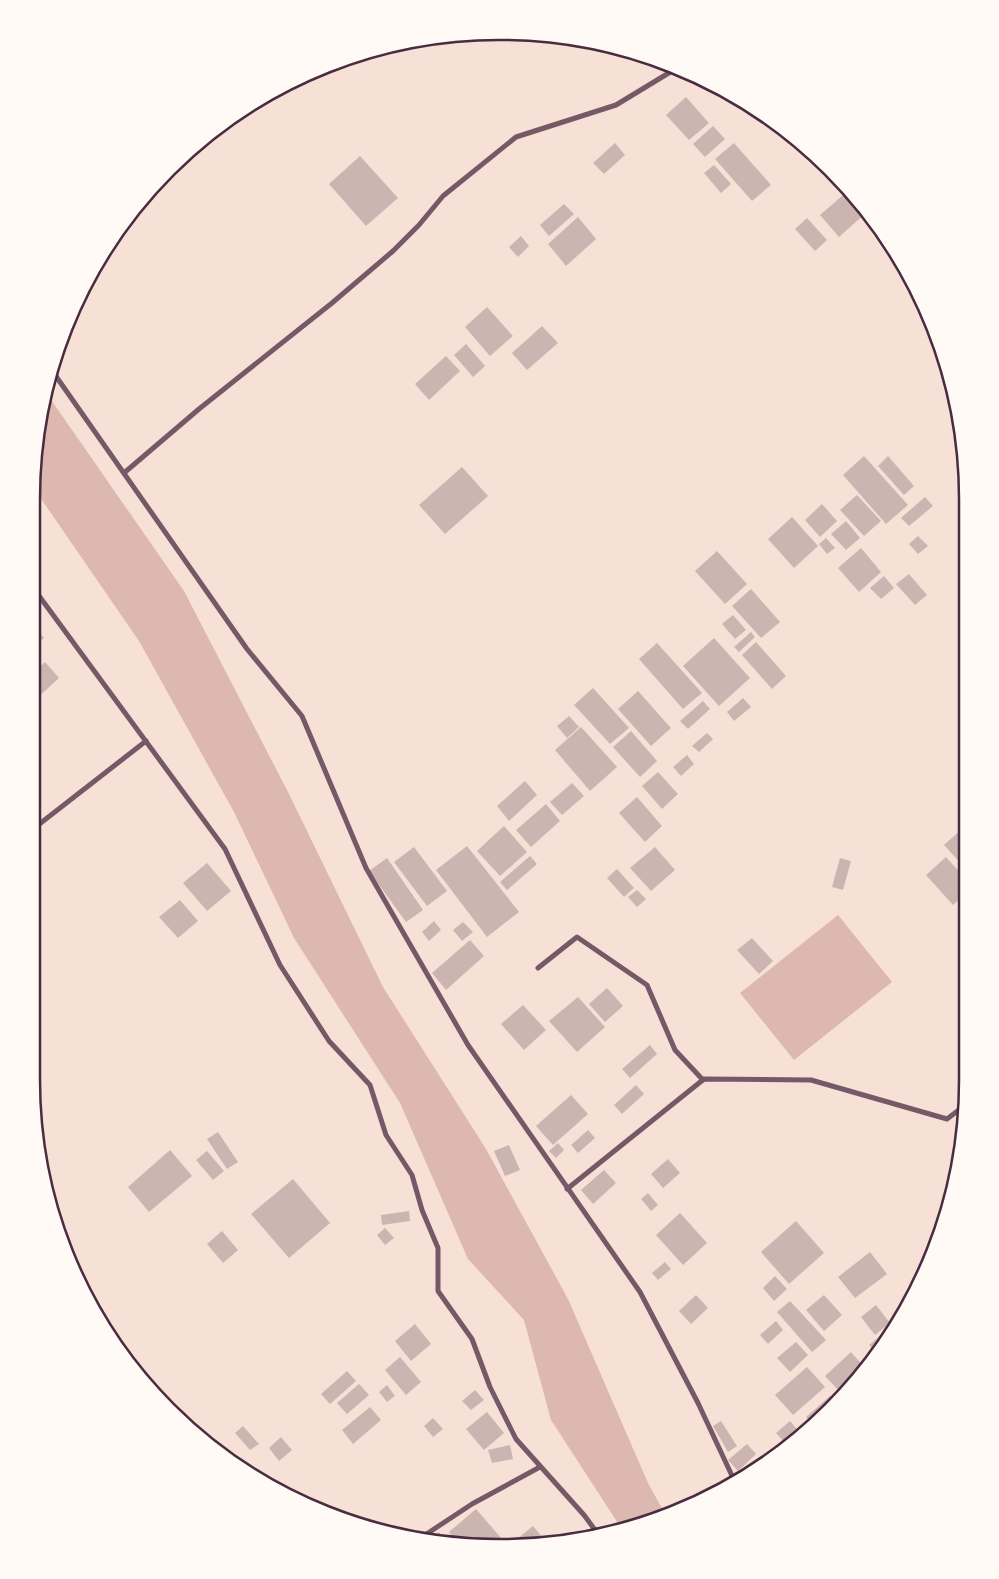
<svg xmlns="http://www.w3.org/2000/svg" width="999" height="1579" font-family="'Playfair Display',serif">
  <rect width="100%" height="100%" fill="#f7e1d7"/>
  <g fill="#dcb8b0">
    <path d="M47,394l137,197 104,201 95,195 103,162 82,150 80,184 16,29 -41,19 -72,-111 -27,-100 -56,-61 -68,-156 -106,-165 -60,-126 -95,-171 -104,-151v-51z"/>
    <path d="M838,915l54,67 -98,78 -54,-67z"/>
  </g>
  <g fill="#ccb4b1">
    <path d="M686,97l23,26 -20,17 -23,-25z"/>
    <path d="M713,126l12,13 -20,18 -12,-13z"/>
    <path d="M615,143l10,12 -21,19 -11,-11z"/>
    <path d="M734,143l37,42 -19,16 -37,-42z"/>
    <path d="M360,156l38,42 -32,28 -37,-42z"/>
    <path d="M714,165l17,19 -10,9 -17,-20z"/>
    <path d="M850,189l17,23 -28,25 -19,-22z"/>
    <path d="M564,204l10,10 -25,22 -9,-11z"/>
    <path d="M578,217l18,22 -30,27 -18,-22z"/>
    <path d="M807,218l20,22 -12,11 -20,-22z"/>
    <path d="M521,236l8,10 -11,11 -9,-10z"/>
    <path d="M487,307l26,29 -23,20 -25,-29z"/>
    <path d="M542,326l16,17 -31,27 -15,-17z"/>
    <path d="M466,344l19,22 -12,11 -19,-22z"/>
    <path d="M446,356l14,15 -31,29 -14,-16z"/>
    <path d="M864,456l44,49 -22,19 -43,-49z"/>
    <path d="M888,456l26,30 -10,9 -26,-29z"/>
    <path d="M462,467l26,29 -43,38 -26,-29z"/>
    <path d="M857,495l24,26 -17,15 -24,-26z"/>
    <path d="M925,497l8,9 -24,20 -8,-8z"/>
    <path d="M822,504l15,17 -17,16 -15,-17z"/>
    <path d="M792,517l26,29 -24,22 -26,-29z"/>
    <path d="M846,521l14,17 -14,12 -15,-16z"/>
    <path d="M918,536l10,10 -10,8 -9,-10z"/>
    <path d="M826,538l9,10 -8,6 -8,-10z"/>
    <path d="M861,548l20,24 -22,20 -21,-24z"/>
    <path d="M717,551l30,33 -22,20 -30,-33z"/>
    <path d="M909,574l18,21 -12,10 -19,-21z"/>
    <path d="M884,576l10,12 -13,11 -11,-11z"/>
    <path d="M751,589l29,33 -19,16 -29,-32z"/>
    <path d="M733,615l13,15 -11,9 -13,-15z"/>
    <path d="M34,626l10,12 -10,8z"/>
    <path d="M751,632l4,5 -16,15 -5,-5z"/>
    <path d="M714,638l36,40 -31,28 -36,-40z"/>
    <path d="M756,642l30,34 -14,13 -30,-34z"/>
    <path d="M657,643l45,50 -19,16 -44,-50z"/>
    <path d="M45,662l14,16 -25,23v-29z"/>
    <path d="M593,688l36,40 -19,16 -36,-39z"/>
    <path d="M638,691l33,37 -20,18 -33,-37z"/>
    <path d="M743,698l8,9 -17,14 -7,-9z"/>
    <path d="M703,701l7,8 -22,20 -8,-8z"/>
    <path d="M569,716l10,11 -12,11 -10,-12z"/>
    <path d="M581,727l36,40 -27,24 -35,-41z"/>
    <path d="M631,731l26,30 -17,16 -27,-30z"/>
    <path d="M707,733l6,6 -14,13 -7,-6z"/>
    <path d="M687,755l7,9 -13,12 -8,-9z"/>
    <path d="M658,772l20,22 -16,15 -20,-23z"/>
    <path d="M525,781l12,14 -28,26 -12,-15z"/>
    <path d="M572,783l12,13 -22,19 -12,-13z"/>
    <path d="M637,797l25,29 -17,16 -26,-29z"/>
    <path d="M546,804l14,17 -29,26 -15,-17z"/>
    <path d="M504,826l23,26 -27,24 -23,-25z"/>
    <path d="M964,827l1,2v39l-21,-23z"/>
    <path d="M467,846l52,66 -32,25 -51,-67z"/>
    <path d="M414,847l33,44 -20,15 -33,-44z"/>
    <path d="M655,847l20,23 -24,21 -21,-23z"/>
    <path d="M530,856l7,8 -30,26 -7,-8z"/>
    <path d="M946,857l19,21v16l-12,11 -27,-30z"/>
    <path d="M387,858l36,52 -17,12 -37,-51z"/>
    <path d="M840,858l11,3 -8,29 -11,-3z"/>
    <path d="M207,863l24,28 -24,20 -24,-28z"/>
    <path d="M617,869l17,19 -10,9 -17,-19z"/>
    <path d="M637,890l9,9 -9,8 -9,-10z"/>
    <path d="M180,900l18,21 -20,17 -19,-21z"/>
    <path d="M434,921l7,9 -12,11 -7,-9z"/>
    <path d="M463,922l10,10 -11,9 -9,-11z"/>
    <path d="M752,938l21,23 -14,13 -22,-24z"/>
    <path d="M470,940l14,16 -38,34 -14,-17z"/>
    <path d="M607,988l16,18 -18,16 -16,-18z"/>
    <path d="M578,997l27,30 -28,25 -28,-31z"/>
    <path d="M523,1005l23,25 -22,20 -23,-26z"/>
    <path d="M650,1045l7,9 -27,24 -8,-9z"/>
    <path d="M636,1085l8,9 -22,20 -8,-9z"/>
    <path d="M571,1095l17,19 -35,31 -17,-19z"/>
    <path d="M588,1130l7,8 -17,15 -7,-8z"/>
    <path d="M218,1132l20,30 -11,7 -20,-30z"/>
    <path d="M558,1143l6,7 -8,8 -7,-7z"/>
    <path d="M509,1145l11,25 -15,6 -11,-25z"/>
    <path d="M170,1150l22,26 -43,36 -21,-25z"/>
    <path d="M207,1151l17,20 -11,9 -17,-20z"/>
    <path d="M668,1159l12,14 -17,15 -12,-14z"/>
    <path d="M604,1170l12,13 -23,21 -12,-14z"/>
    <path d="M293,1179l37,44 -41,35 -38,-44z"/>
    <path d="M648,1193l10,12 -7,6 -10,-12z"/>
    <path d="M409,1211l1,10 -28,4 -1,-10z"/>
    <path d="M680,1213l27,30 -24,22 -27,-30z"/>
    <path d="M796,1221l28,32 -35,31 -28,-32z"/>
    <path d="M385,1228l9,10 -9,7 -8,-10z"/>
    <path d="M222,1231l16,19 -15,13 -16,-19z"/>
    <path d="M870,1252l17,22 -32,24 -17,-21z"/>
    <path d="M665,1262l6,7 -13,11 -6,-7z"/>
    <path d="M775,1276l12,13 -13,12 -11,-13z"/>
    <path d="M696,1295l12,13 -17,16 -12,-13z"/>
    <path d="M824,1295l18,20 -18,16 -18,-21z"/>
    <path d="M790,1301l36,39 -14,12 -35,-40z"/>
    <path d="M876,1305l14,18 -15,12 -14,-18z"/>
    <path d="M776,1321l7,9 -15,14 -8,-9z"/>
    <path d="M415,1324l16,20 -20,17 -16,-20z"/>
    <path d="M886,1331l3,3 -12,20 -8,-9z"/>
    <path d="M796,1342l12,13 -18,17 -13,-14z"/>
    <path d="M851,1352l14,16 -26,23 -14,-15z"/>
    <path d="M400,1357l21,25 -15,13 -21,-25z"/>
    <path d="M807,1367l18,20 -32,28 -18,-20z"/>
    <path d="M347,1371l9,10 -26,23 -9,-10z"/>
    <path d="M359,1384l10,11 -22,19 -10,-11z"/>
    <path d="M387,1385l8,11 -8,6 -8,-10z"/>
    <path d="M475,1390l9,10 -13,10 -9,-9z"/>
    <path d="M830,1396l3,4 -23,22 -4,-5z"/>
    <path d="M370,1407l11,13 -28,24 -11,-14z"/>
    <path d="M487,1412l17,21 -20,17 -18,-21z"/>
    <path d="M433,1418l10,11 -10,8 -9,-11z"/>
    <path d="M721,1421l16,25 -9,6 -15,-26z"/>
    <path d="M790,1421l9,11 -13,12 -10,-11z"/>
    <path d="M243,1426l16,18 -9,6 -15,-17z"/>
    <path d="M281,1437l11,13 -13,11 -10,-13z"/>
    <path d="M747,1444l9,10 -18,17 -10,-11z"/>
    <path d="M510,1445l3,14 -21,4 -4,-13z"/>
    <path d="M758,1461l5,5 -4,3 -20,9z"/>
    <path d="M476,1509l26,30 -6,5 -27,3 -9,-2 -11,-13z"/>
    <path d="M533,1526l11,13 -31,3z"/>
    <path d="M439,1532l9,11 -17,-4z"/>
  </g>
  <g fill="none" stroke-linecap="round" stroke-linejoin="round">
    <g stroke="#755966" stroke-width="5">
      <path d="M53,372l194,277 55,67 64,152 102,177 172,247 58,111 36,77"/>
      <path d="M124,473l75,-64 133,-106 61,-52 26,-26 24,-29 73,-59 100,-32 61,-37"/>
      <path d="M34,589l191,260 55,116 49,76 41,44 16,50 26,40 10,35 16,38v43l34,48 18,48 26,52 68,76 14,19"/>
      <path d="M33,829l113,-88"/>
      <path d="M538,968l39,-31 70,48 28,65 28,30"/>
      <path d="M567,1189l137,-110 107,1 136,39 17,-13"/>
      <path d="M422,1537l50,-33 68,-37"/>
    </g>
  </g>
  <path d="M0 0H999V1579H0ZM499 40H500A459 459 0 0 1 959 499V1080A459 459 0 0 1 500 1539H499A459 459 0 0 1 40 1080V499A459 459 0 0 1 499 40Z" fill="#fffaf5" fill-rule="evenodd"/>
  <path fill="none" stroke="#4a2c40" stroke-width="2.5" d="M499 40H500A459 459 0 0 1 959 499V1080A459 459 0 0 1 500 1539H499A459 459 0 0 1 40 1080V499A459 459 0 0 1 499 40Z"/>
</svg>
